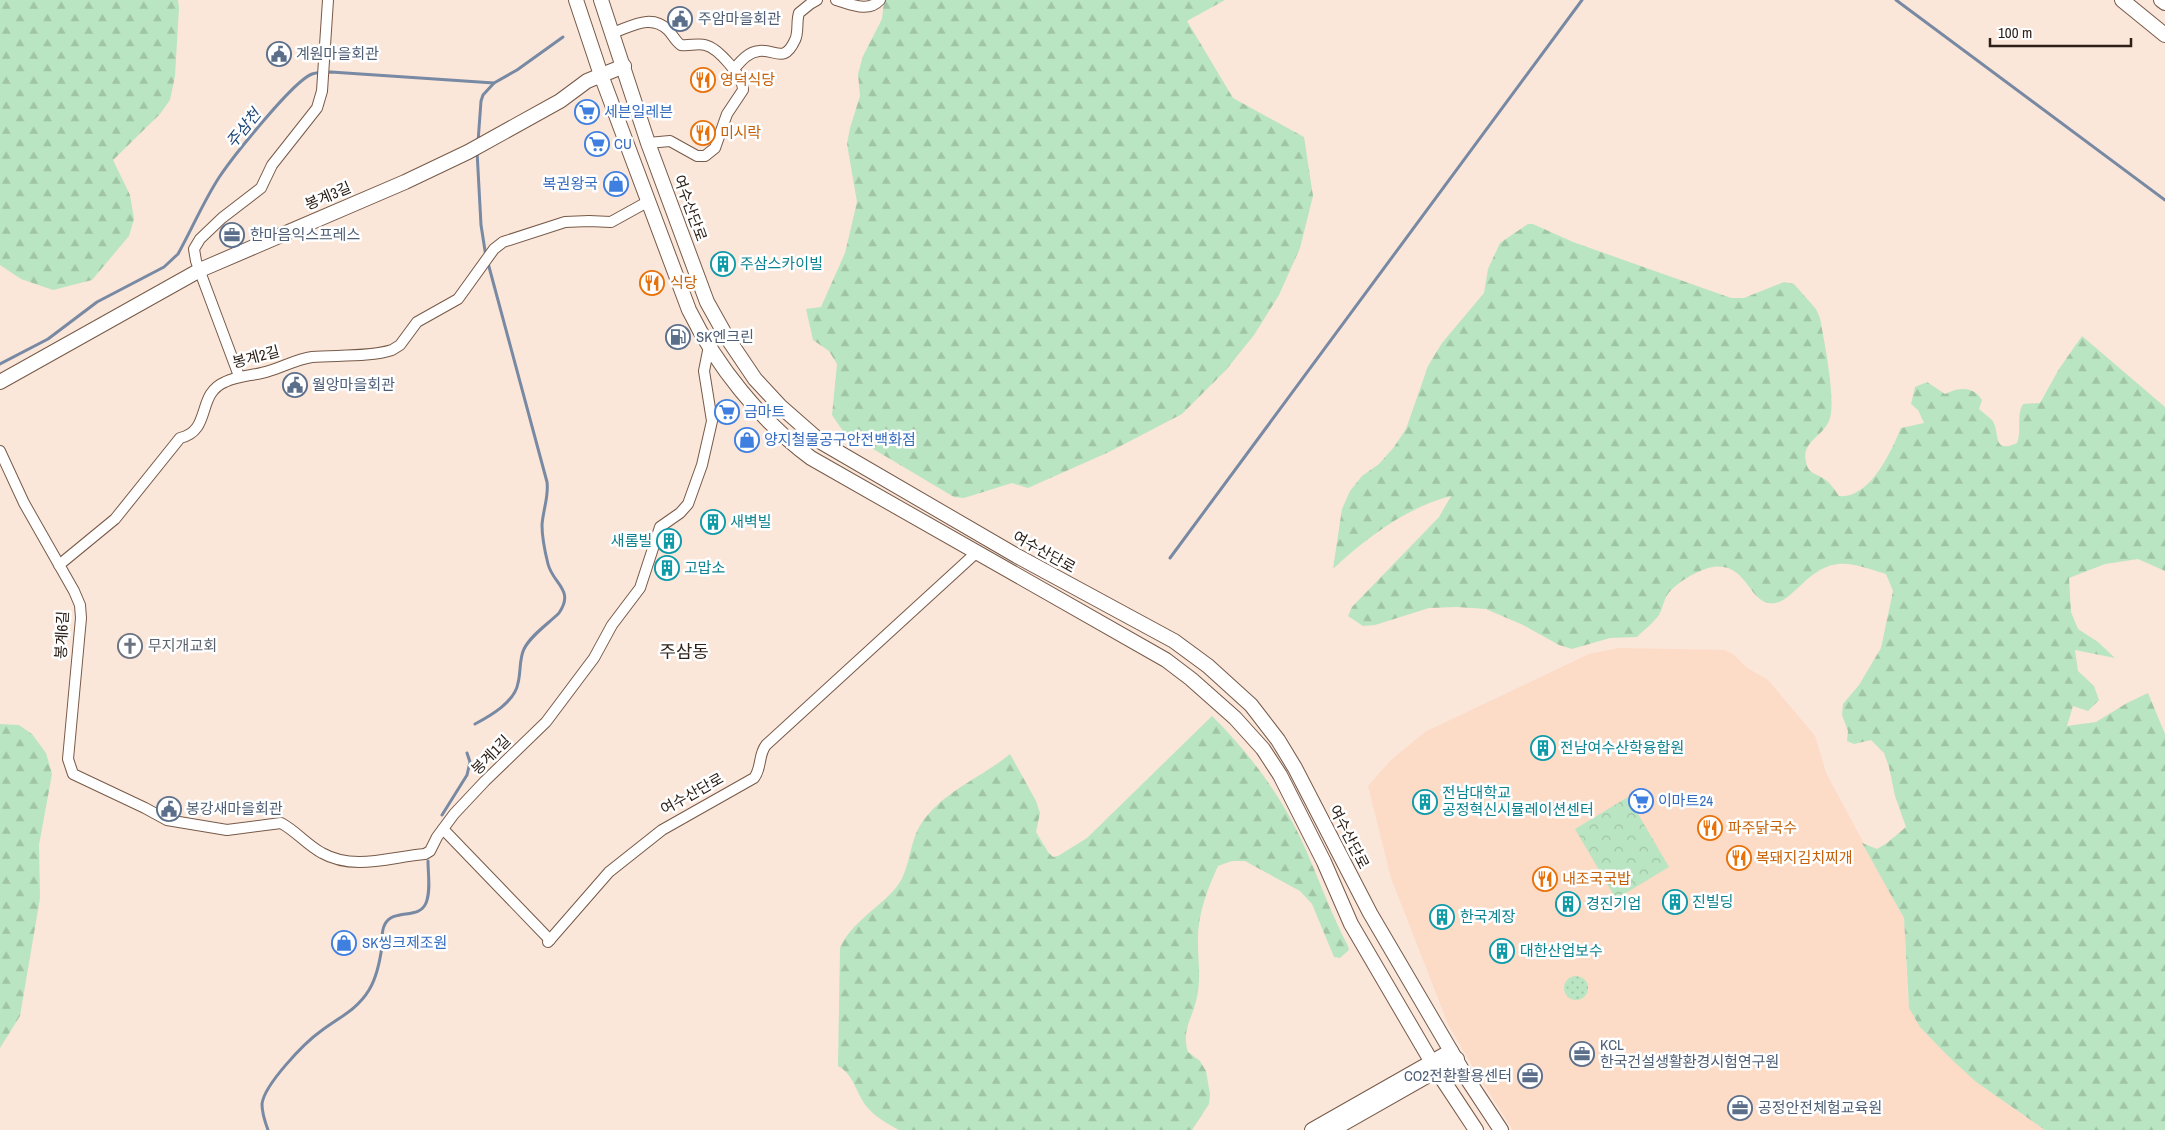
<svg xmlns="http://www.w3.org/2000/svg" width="2165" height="1130" font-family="'Archivo Narrow','Noto Sans KR',sans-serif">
  <defs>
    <pattern id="grass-dots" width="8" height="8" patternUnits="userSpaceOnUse" patternTransform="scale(1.25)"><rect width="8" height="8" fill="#bae5c2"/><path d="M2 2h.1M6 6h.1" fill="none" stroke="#a0c4a6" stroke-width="1.8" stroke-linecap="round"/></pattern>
    <pattern id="forest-firs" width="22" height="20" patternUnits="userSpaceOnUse" patternTransform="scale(1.25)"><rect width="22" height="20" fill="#bae5c2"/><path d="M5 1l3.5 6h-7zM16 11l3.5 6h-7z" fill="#a0c4a6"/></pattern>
    <pattern id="park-crowns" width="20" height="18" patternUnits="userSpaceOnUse" patternTransform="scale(1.25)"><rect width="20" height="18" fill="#bae5c2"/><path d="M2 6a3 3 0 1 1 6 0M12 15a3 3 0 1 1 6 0" fill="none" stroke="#a0c4a6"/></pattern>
  </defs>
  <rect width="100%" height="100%" fill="#fbe6da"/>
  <path fill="#fcdbc7" d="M1619,648l105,2 9,4 14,14 21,12 47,56 11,37 78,145 4,83 68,81 69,48h-532l-36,-56 -29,-50 -57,-146 -23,-92 23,-26 34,-28 164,-78z"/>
  <circle fill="url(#grass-dots)" cx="1576" cy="988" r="12"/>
  <g fill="url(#forest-firs)">
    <path d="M0,0h178l1,8 -4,68 -5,24 -10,14 -47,46 17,35 4,24 -5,17 -37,44 -39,10 -32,-11 -21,-14z"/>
    <path d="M884,0h341l-38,21 46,77 71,39 9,59 -13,52 -21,47 -25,40 -28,35 -44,44 -73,38 -81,36 -16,-5 -48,15 -10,-1 -111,-66 -11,-16 5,-51 -8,-13 -16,-11 -7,-31 15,-2 24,-54 12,-51 -10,-58 3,-16 10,-32 -2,-22 5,-18 19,-37z"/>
    <path d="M1528,224h5l40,18 158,56h13l40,-16 10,2 22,25 4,9c4,23 17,84 9,103 -7,16 -28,21 -23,41 2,13 13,12 21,19 5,4 9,11 12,15 31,3 52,-44 62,-68l23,-5 -6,-13 -7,-6 4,-17 12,-5 18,12c14,-7 28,-8 37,6l-3,9c4,4 9,7 13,11 9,12 -1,35 25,23 5,-13 -1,-27 6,-39l17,-1 19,-34 23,-33 83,71v164l-27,-12 -33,5 -36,14 2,34 7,17 20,13 17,16 -40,-8 3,21 16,15 5,14 -11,11 -15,-5 -6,20 29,-4 31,-19 21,-10 17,41v396h-120l-69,-48 -30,-28 -26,-27 -11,-19 -5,-90 -42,-75 15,6 10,-6 19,-16 -11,-31 -6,-29 -5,-14 -13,-13 -17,4 -7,-3 1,-10 -6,-16 1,-11 16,-19 22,-37 12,-57 -7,-17c-39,-12 -54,-19 -86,12 -7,6 -16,16 -25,17 -26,5 -26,-41 -62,-36 -14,2 -40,17 -47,30 -3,6 -4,13 -7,18 -6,8 -15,15 -22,22l-27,1 -38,11 -13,-4 -36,-20 -37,-16 -29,-2 -28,1 -54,17 -12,1 -15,-10 4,-9 87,-90 12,-21c-44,11 -85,42 -118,73l9,-60 8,-18 12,-15 17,-12 15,-17 12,-18 22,-63 14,-23 42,-50 4,-24 12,-26z"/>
    <path d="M1212,716c36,36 66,75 88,121 17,36 29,73 48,109l1,4 -9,8 -6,-1 -22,-53 -12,-13 -55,-30h-13l-14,5c-11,24 -21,50 -20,77 0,19 3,35 -1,54 -4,21 -16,32 -9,55l12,9 6,10 4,23 -1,10 -17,26h-293c-11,-6 -24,-13 -32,-23 -11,-13 -13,-33 -29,-41l2,-118c11,-25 36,-38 54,-58 17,-18 14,-46 27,-66 22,-33 60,-46 89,-70l26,47 4,12 -4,19 12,20 5,5 5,-1 29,-18z"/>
    <path d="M0,724l19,1 13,9 14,19 6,21 -13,71 1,53 -20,118 -20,32z"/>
  </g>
  <path fill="url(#park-crowns)" d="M1628,797l41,70 -53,32 -41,-70z"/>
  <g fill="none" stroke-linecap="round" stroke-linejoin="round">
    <g stroke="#7889a3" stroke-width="3">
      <path d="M1896,0l269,200"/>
      <path d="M478,142l3,-41 2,-6 11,-12"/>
      <path d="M477,151l4,74 5,32"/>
      <path d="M0,364l48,-25 49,-37 67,-35 14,-13c14,-25 26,-54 42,-78 13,-19 73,-95 92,-102 6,-2 12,-2 19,-2l163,11 23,-13 46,-33"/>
      <path d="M1170,558l412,-558"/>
      <path d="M475,724c15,-8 40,-22 43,-41 3,-11 1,-24 6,-34 7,-14 24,-25 35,-36 16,-23 -6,-29 -11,-49 -3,-12 -6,-27 -6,-39 1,-15 7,-29 5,-43l-59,-219"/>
      <path d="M442,815l25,-40 3,-13 -3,-9"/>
      <path d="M268,1130c-3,-8 -6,-17 -6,-26 2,-19 42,-61 59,-73 17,-13 36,-21 48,-41 8,-13 11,-29 13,-44 0,-7 -1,-15 3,-22 9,-16 34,-4 41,-21 5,-12 2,-29 2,-42"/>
    </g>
    <defs>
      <g id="street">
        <path d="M836,0c15,4 32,13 44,0"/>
        <path d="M612,33c19,-6 39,-20 56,-3 5,5 7,11 13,15 8,1 17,-2 24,0 13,3 38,31 38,45l-16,24 -12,34 -10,8h-8l-27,-15 -22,2"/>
        <path d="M734,69c7,-8 14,-17 25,-18 17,-2 25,13 36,-11 4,-8 1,-18 4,-27l11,-9 7,-4"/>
        <path d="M239,376l-43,-115 -2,-12 6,-10 22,-21 39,-30 11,-23 45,-57 5,-17 6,-91"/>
        <path d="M0,451l24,52 50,88 6,14 1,13 -13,141 5,15 72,34 22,12 60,10 54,-7c15,8 26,22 41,30 32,18 68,4 103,1l5,-3 7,-14 17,-23 31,-33 61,-59 48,-64 18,-33 28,-37 20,-61 20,-14 8,-9 14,-39 10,-44 -8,-50 5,-25"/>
        <path d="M59,565l56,-46 65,-81c32,-7 16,-44 45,-56 14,-7 29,-6 44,-11 14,-4 28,-12 43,-14 24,-2 59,0 80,-7l8,-5 17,-23 41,-23 36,-50 9,-7 62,-20 24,-1 22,1 38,-21"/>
        <path d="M443,829l107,111"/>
        <path d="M548,942l61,-70 53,-42 92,-52c8,-10 4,-23 12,-33l211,-193"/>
      </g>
      <g id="secondary">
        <path d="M576,0l25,75 88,235c28,57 71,110 122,148l355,202 25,19 44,39 28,31 17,26 44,87 27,62 86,147 39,59"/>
        <path d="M601,0l47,143 59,159 19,34 29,43 25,27 41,36 196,114 157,85 34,25 43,39 27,35 17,28 75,145 98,167 33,50"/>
        <path d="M2122,0l43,35"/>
        <path d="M2161,0l4,3"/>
        <path d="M0,382l200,-112 205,-88 63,-30 92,-51 27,-20 37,-15"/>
        <path d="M1312,1130l139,-79"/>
        <path d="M1332,1130l125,-71"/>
      </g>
    </defs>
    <use href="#street" stroke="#775a48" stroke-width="12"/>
    <use href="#secondary" stroke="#775a48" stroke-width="16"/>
    <use href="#street" stroke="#fff" stroke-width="10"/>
    <use href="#secondary" stroke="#fff" stroke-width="14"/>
  </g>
  <defs>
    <symbol id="civic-ring" viewBox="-11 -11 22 22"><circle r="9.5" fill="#fff" stroke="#5c6f8a" stroke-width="1.5"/><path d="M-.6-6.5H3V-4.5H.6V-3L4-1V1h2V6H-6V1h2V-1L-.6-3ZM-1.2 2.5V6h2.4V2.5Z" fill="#5c6f8a"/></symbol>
    <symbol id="restaurant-ring" viewBox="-11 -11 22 22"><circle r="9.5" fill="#fff" stroke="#e8710a" stroke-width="1.5"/><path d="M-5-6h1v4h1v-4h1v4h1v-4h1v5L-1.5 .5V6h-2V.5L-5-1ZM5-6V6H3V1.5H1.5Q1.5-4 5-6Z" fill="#e8710a"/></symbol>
    <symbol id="supermarket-ring" viewBox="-11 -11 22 22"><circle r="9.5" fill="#fff" stroke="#3f7fe0" stroke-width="1.5"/><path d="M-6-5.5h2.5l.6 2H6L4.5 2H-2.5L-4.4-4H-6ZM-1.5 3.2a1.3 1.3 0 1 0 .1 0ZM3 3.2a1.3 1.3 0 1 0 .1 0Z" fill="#3f7fe0"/></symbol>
    <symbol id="shop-ring" viewBox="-11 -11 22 22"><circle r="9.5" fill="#fff" stroke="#3f7fe0" stroke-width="1.5"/><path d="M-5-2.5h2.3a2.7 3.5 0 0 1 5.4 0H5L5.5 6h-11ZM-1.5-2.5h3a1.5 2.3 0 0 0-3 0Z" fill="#3f7fe0"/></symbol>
    <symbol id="office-ring" viewBox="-11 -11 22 22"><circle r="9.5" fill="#fff" stroke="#5c6f8a" stroke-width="1.5"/><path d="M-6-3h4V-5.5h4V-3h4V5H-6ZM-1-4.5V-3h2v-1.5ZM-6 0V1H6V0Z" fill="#5c6f8a"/></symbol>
    <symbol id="building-ring" viewBox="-11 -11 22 22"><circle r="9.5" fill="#fff" stroke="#0f9aa8" stroke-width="1.5"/><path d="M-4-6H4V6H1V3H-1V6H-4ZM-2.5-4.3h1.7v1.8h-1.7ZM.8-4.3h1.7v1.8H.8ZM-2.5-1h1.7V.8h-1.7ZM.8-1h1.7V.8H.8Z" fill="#0f9aa8"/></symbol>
    <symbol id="fuel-ring" viewBox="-11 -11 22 22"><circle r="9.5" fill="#fff" stroke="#5c6f8a" stroke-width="1.5"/><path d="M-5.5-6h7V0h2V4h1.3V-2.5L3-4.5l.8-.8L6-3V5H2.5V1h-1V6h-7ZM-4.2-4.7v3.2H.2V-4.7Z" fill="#5c6f8a"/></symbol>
    <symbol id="church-ring" viewBox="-11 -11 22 22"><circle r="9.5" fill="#fff" stroke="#6b7280" stroke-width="1.5"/><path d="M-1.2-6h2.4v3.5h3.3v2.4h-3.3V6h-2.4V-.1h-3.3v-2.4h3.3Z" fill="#6b7280"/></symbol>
  </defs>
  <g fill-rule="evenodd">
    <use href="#civic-ring" x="666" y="5" width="28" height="28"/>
    <use href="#civic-ring" x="265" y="40" width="28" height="28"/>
    <use href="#restaurant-ring" x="689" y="66" width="28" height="28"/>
    <use href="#supermarket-ring" x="573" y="98" width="28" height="28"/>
    <use href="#restaurant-ring" x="689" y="119" width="28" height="28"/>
    <use href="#supermarket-ring" x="583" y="130" width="28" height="28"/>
    <use href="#shop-ring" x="602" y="170" width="28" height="28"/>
    <use href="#office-ring" x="218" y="221" width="28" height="28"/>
    <use href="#building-ring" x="709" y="250" width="28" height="28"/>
    <use href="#restaurant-ring" x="638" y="269" width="28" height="28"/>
    <use href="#fuel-ring" x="664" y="323" width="28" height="28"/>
    <use href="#civic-ring" x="281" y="371" width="28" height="28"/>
    <use href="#supermarket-ring" x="713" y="398" width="28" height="28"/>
    <use href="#shop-ring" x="733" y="426" width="28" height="28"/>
    <use href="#building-ring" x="699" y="508" width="28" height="28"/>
    <use href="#building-ring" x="655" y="527" width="28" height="28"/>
    <use href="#building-ring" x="653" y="554" width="28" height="28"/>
    <use href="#church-ring" x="116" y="632" width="28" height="28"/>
    <use href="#building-ring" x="1529" y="734" width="28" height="28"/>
    <use href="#supermarket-ring" x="1627" y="787" width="28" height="28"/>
    <use href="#building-ring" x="1411" y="788" width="28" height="28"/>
    <use href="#civic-ring" x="155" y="795" width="28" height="28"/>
    <use href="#restaurant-ring" x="1696" y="814" width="28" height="28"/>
    <use href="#restaurant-ring" x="1725" y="844" width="28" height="28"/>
    <use href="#restaurant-ring" x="1531" y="865" width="28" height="28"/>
    <use href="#building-ring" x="1661" y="888" width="28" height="28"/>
    <use href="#building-ring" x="1554" y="890" width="28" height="28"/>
    <use href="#building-ring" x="1428" y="903" width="28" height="28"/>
    <use href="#shop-ring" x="330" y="929" width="28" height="28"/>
    <use href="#building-ring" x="1488" y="937" width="28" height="28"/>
    <use href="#office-ring" x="1568" y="1040" width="28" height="28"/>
    <use href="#office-ring" x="1516" y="1062" width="28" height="28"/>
    <use href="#office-ring" x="1726" y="1094" width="28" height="28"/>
  </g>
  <g text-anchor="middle" stroke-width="5" stroke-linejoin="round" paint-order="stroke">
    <g font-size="15" fill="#4e5e75" stroke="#fff" text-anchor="start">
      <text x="698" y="24">주암마을회관</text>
      <text x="296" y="59">계원마을회관</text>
      <text x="250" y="240">한마음익스프레스</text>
      <text x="696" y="342">SK엔크린</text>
      <text x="312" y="390">월앙마을회관</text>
      <text x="186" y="814">봉강새마을회관</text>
      <text x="1600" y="1050">KCL<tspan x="1600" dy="17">한국건설생활환경시험연구원</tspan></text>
      <text x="1512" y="1081" text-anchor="end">CO2전환활용센터</text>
      <text x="1758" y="1113">공정안전체험교육원</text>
    </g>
    <g font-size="15" fill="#c56008" stroke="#fff" text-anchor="start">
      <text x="720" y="85">영덕식당</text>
      <text x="720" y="138">미시락</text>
      <text x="670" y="288">식당</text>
      <text x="1728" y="833">파주닭국수</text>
      <text x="1756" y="863">복돼지김치찌개</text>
      <text x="1562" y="884">내조국국밥</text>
    </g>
    <g font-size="15" fill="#366cbe" stroke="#fff" text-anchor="start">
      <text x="604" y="117">세븐일레븐</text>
      <text x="614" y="149">CU</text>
      <text x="598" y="189" text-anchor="end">복권왕국</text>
      <text x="744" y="417">금마트</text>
      <text x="764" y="445">양지철물공구안전백화점</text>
      <text x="1658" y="806">이마트24</text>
      <text x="362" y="948">SK씽크제조원</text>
    </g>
    <g font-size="15" fill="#2c2018" stroke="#fff">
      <text transform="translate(328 196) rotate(-23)" y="5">봉계3길</text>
      <text transform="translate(690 208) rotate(70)" y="5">여수산단로</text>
      <text transform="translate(256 357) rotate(-15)" y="5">봉계2길</text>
      <text transform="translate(1044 552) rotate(29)" y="5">여수산단로</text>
      <text transform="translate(62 635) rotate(-87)" y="5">봉계6길</text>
      <text transform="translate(491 755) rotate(-45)" y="5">봉계1길</text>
      <text transform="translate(692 794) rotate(-29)" y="5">여수산단로</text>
      <text transform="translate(1349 837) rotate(63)" y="5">여수산단로</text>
    </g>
    <g font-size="15" fill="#0d838f" stroke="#fff" text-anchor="start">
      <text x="740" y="269">주삼스카이빌</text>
      <text x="730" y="527">새벽빌</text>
      <text x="652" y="546" text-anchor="end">새롬빌</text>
      <text x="684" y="573">고맙소</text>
      <text x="1560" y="753">전남여수산학융합원</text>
      <text x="1442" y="798">전남대학교<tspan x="1442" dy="17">공정혁신시뮬레이션센터</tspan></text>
      <text x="1692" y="907">진빌딩</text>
      <text x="1586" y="909">경진기업</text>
      <text x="1460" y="922">한국계장</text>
      <text x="1520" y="956">대한산업보수</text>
    </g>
    <g font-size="15" fill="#5b616d" stroke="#fff" text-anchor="start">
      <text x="148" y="651">무지개교회</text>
    </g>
    <g font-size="16" font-style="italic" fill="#20487a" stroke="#fff">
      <text transform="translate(243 128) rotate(-51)" y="6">주삼천</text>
    </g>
    <g font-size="18" fill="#2c2018" stroke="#fff">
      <text x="684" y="658">주삼동</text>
    </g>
  </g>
  <path d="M1990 38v8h141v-8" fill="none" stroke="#2c2018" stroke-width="2.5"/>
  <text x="1998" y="38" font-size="15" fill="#2c2018" stroke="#ffffff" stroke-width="4" paint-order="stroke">100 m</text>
</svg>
